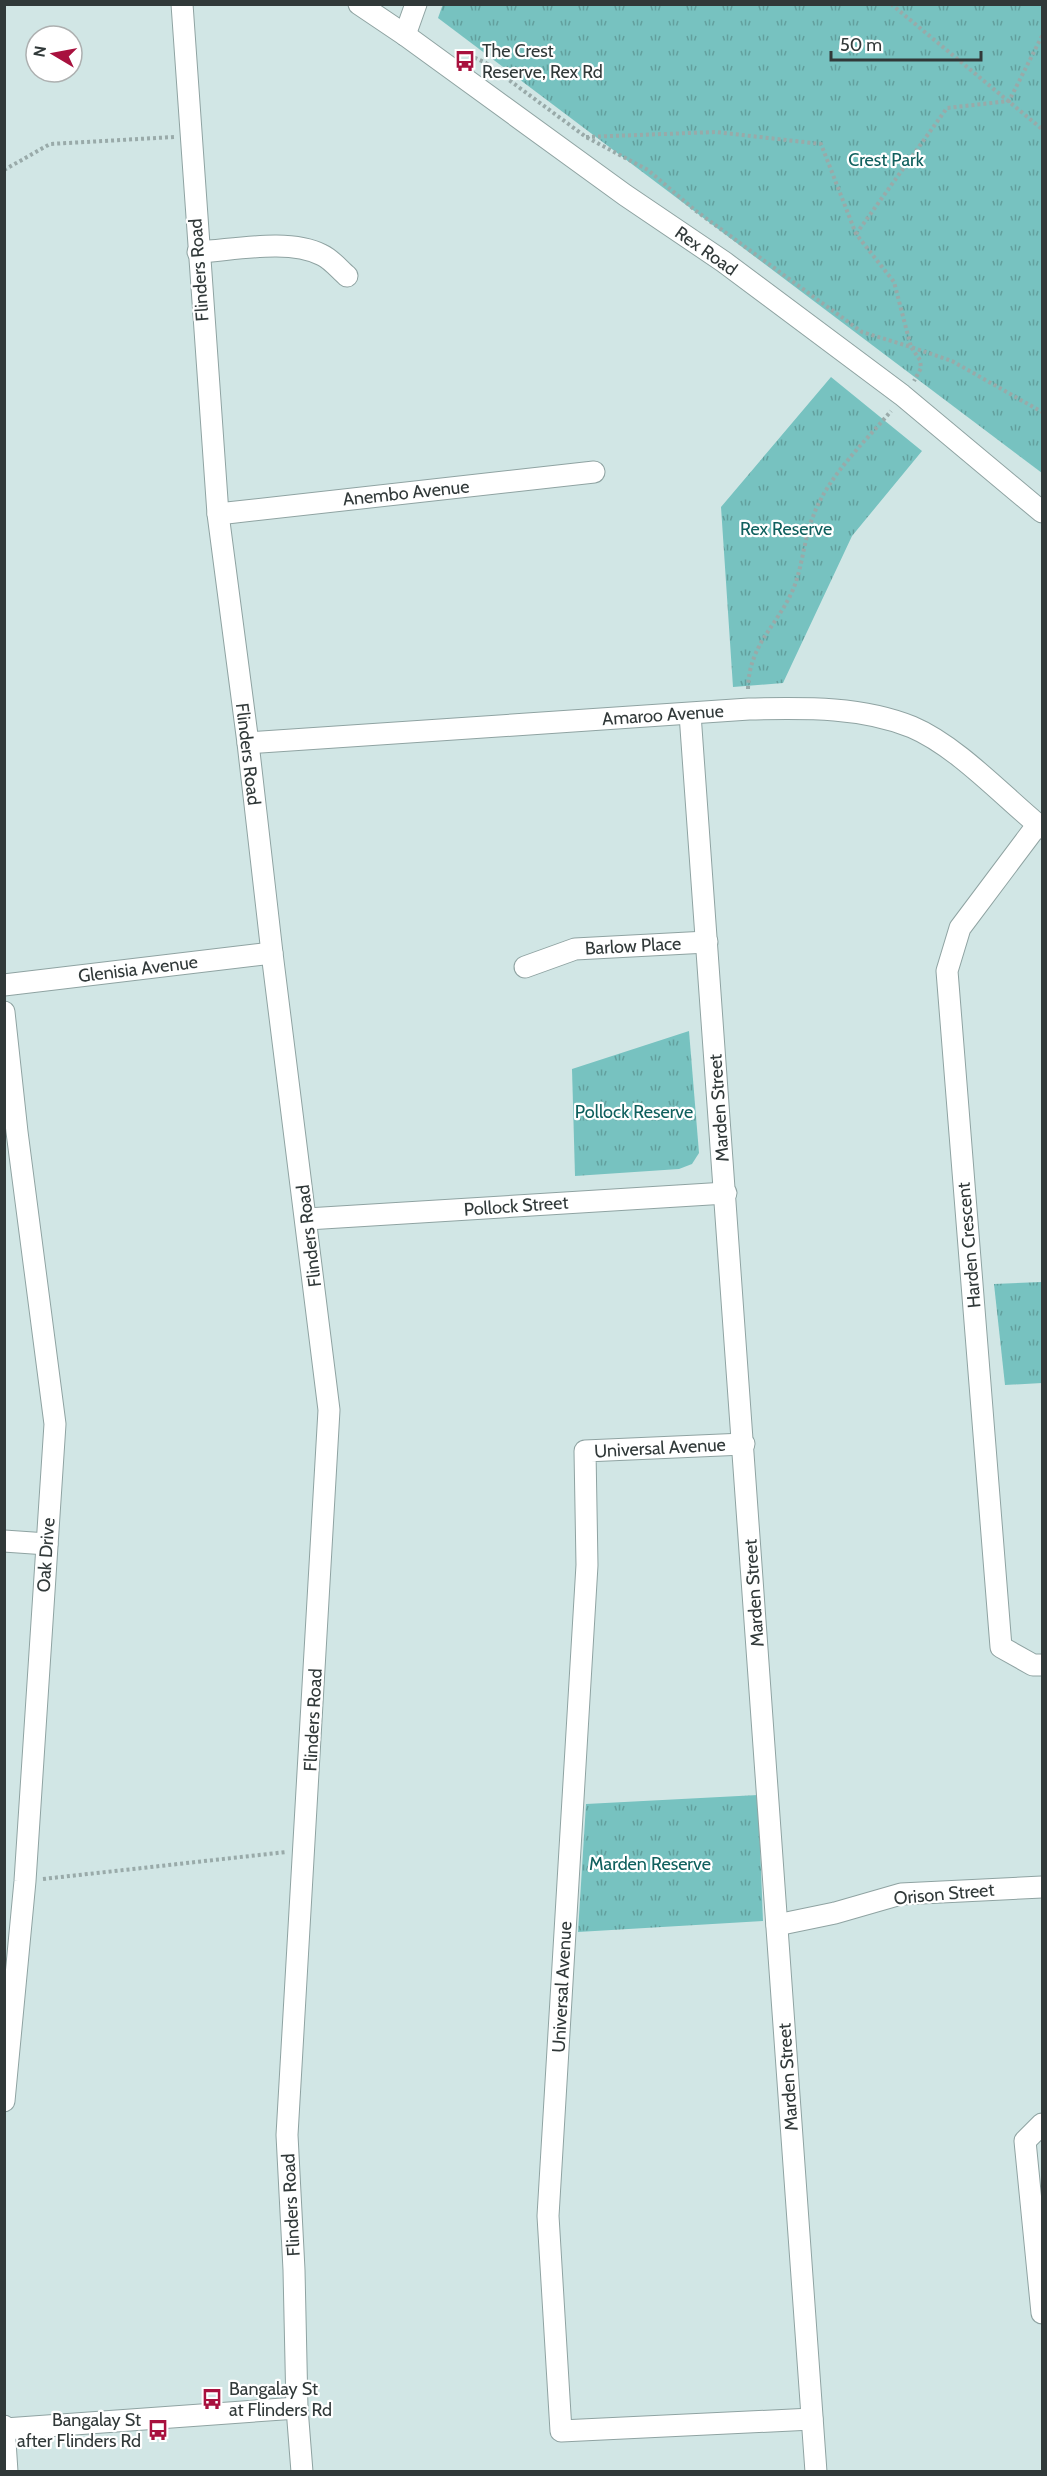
<svg xmlns="http://www.w3.org/2000/svg" width="1047" height="2476" font-family="Cabin,sans-serif">
  <defs>
    <pattern id="park-tufts" width="24" height="20" patternUnits="userSpaceOnUse" patternTransform="scale(1.5)"><rect width="24" height="20" fill="#77c2c0"/><path d="M3 7l-1-3M5 7V3M7 7l1-3M15 17l-1-3M17 17v-4M19 17l1-3" fill="none" stroke="#629f9d"/></pattern>
  </defs>
  <rect width="100%" height="100%" fill="#d1e6e5"/>
  <g fill="url(#park-tufts)">
    <path d="M443,4l599,1v468l-604,-455z"/>
    <path d="M831,377l91,74 -70,85 -69,147 -50,4 -12,-180z"/>
    <path d="M689,1031l10,122 -7,11 -13,5 -104,7 -3,-107z"/>
    <path d="M1042,1282v101l-37,2 -11,-101z"/>
    <path d="M758,1795l5,126 -185,11 8,-128z"/>
  </g>
  <g fill="none" stroke-linecap="round" stroke-linejoin="round">
    <defs>
      <g id="minor">
        <path d="M182,4l36,510 30,229 24,210 57,457 -42,725 7,135 3,138 5,64"/>
        <path d="M359,4l46,31 220,160 99,67 178,133 140,117"/>
        <path d="M405,35l11,-31"/>
        <path d="M198,252c36,-2 91,-14 124,3 9,4 17,14 25,21"/>
        <path d="M218,514l376,-42"/>
        <path d="M690,714l126,1758"/>
        <path d="M248,743l501,-34c54,-1 111,-3 163,18 45,19 92,70 130,101"/>
        <path d="M1038,824l-78,104 -13,43 54,676 32,18h9"/>
        <path d="M525,967l50,-18 132,-7"/>
        <path d="M4,985l268,-32"/>
        <path d="M4,1012l13,120 38,292 -30,457 -21,220"/>
        <path d="M307,1219l419,-26"/>
        <path d="M744,1444l-159,7 2,114 -39,651 13,215 251,-12"/>
        <path d="M4,1541l43,3"/>
        <path d="M777,1925l58,-12 66,-19 141,-7"/>
        <path d="M1042,2124l-17,17 17,172"/>
        <path d="M4,2426l3,46"/>
        <path d="M5,2429l292,-21"/>
      </g>
    </defs>
    <use href="#minor" stroke="#8fa3a2" stroke-width="23"/>
    <g stroke="#99aaa9" stroke-width="4" stroke-dasharray="3 3" stroke-linecap="butt">
      <path d="M891,4l151,125"/>
      <path d="M469,55l17,8 100,74 62,33 48,41 166,121 49,15 9,13 1,8 -7,13"/>
      <path d="M586,137l130,-5 105,12 35,90 38,48 17,65 41,14 90,51"/>
      <path d="M4,170l46,-26 124,-7"/>
      <path d="M856,234l91,-126 62,-7 33,-65"/>
      <path d="M748,689c1,-43 26,-60 43,-95 12,-25 12,-54 23,-80 15,-39 50,-71 77,-103"/>
      <path d="M43,1879l243,-27"/>
    </g>
    <use href="#minor" stroke="#fff" stroke-width="21"/>
  </g>
  <defs>
    <symbol id="bus-bare" viewBox="-9 -9 18 18"><path d="M-5-6H5V4H4V6H2V4H-2V6H-4V4H-5ZM-3.5-4V0h7V-4ZM-3.5 1.2v1.5H-2V1.2ZM2 1.2v1.5H3.5V1.2Z" fill="#a8113e" stroke="#fff" stroke-width="2.5" paint-order="stroke"/></symbol>
  </defs>
  <g fill-rule="evenodd">
    <use href="#bus-bare" x="450" y="46" width="30" height="30"/>
    <use href="#bus-bare" x="197" y="2384" width="30" height="30"/>
    <use href="#bus-bare" x="143" y="2415" width="30" height="30"/>
  </g>
  <g text-anchor="middle" stroke-width="4.5" stroke-linejoin="round" paint-order="stroke">
    <g font-size="18" fill="#313939" stroke="#fff" text-anchor="start">
      <text x="482" y="57">The Crest<tspan x="482" dy="21">Reserve, Rex Rd</tspan></text>
      <text x="229" y="2395">Bangalay St<tspan x="229" dy="21">at Flinders Rd</tspan></text>
      <text x="141" y="2426" text-anchor="end">Bangalay St<tspan x="141" dy="21">after Flinders Rd</tspan></text>
    </g>
    <g font-size="18" fill="#10605e" stroke="#fff">
      <text x="886" y="166">Crest Park</text>
      <text x="786" y="535">Rex Reserve</text>
      <text x="634" y="1118">Pollock Reserve</text>
      <text x="650" y="1870">Marden Reserve</text>
    </g>
    <g font-size="18" fill="#313939" stroke="#fff">
      <text transform="translate(706 251) rotate(35)" y="6">Rex Road</text>
      <text transform="translate(199 270) rotate(-94)" y="6">Flinders Road</text>
      <text transform="translate(406 493) rotate(-6)" y="6">Anembo Avenue</text>
      <text transform="translate(663 715) rotate(-4)" y="6">Amaroo Avenue</text>
      <text transform="translate(248 754) rotate(83)" y="6">Flinders Road</text>
      <text transform="translate(633 946) rotate(-3)" y="6">Barlow Place</text>
      <text transform="translate(138 969) rotate(-7)" y="6">Glenisia Avenue</text>
      <text transform="translate(719 1108) rotate(-94)" y="6">Marden Street</text>
      <text transform="translate(516 1206) rotate(-4)" y="6">Pollock Street</text>
      <text transform="translate(309 1236) rotate(-97)" y="6">Flinders Road</text>
      <text transform="translate(969 1245) rotate(-95)" y="6">Harden Crescent</text>
      <text transform="translate(660 1448) rotate(-3)" y="6">Universal Avenue</text>
      <text transform="translate(46 1555) rotate(-86)" y="6">Oak Drive</text>
      <text transform="translate(754 1593) rotate(-94)" y="6">Marden Street</text>
      <text transform="translate(313 1720) rotate(-87)" y="6">Flinders Road</text>
      <text transform="translate(944 1894) rotate(-5)" y="6">Orison Street</text>
      <text transform="translate(562 1987) rotate(-87)" y="6">Universal Avenue</text>
      <text transform="translate(788 2077) rotate(-94)" y="6">Marden Street</text>
      <text transform="translate(291 2205) rotate(-93)" y="6">Flinders Road</text>
    </g>
  </g>
  <rect width="1047" height="2476" fill="none" stroke="#313939" stroke-width="12"/>
  <g transform="translate(54 54) rotate(280)"><circle r="28" fill="#ffffff" stroke="#adb0b0" stroke-width="1.5"/>
  <path d="M0-4.5L10 22L0 15L-10 22Z" fill="#a8113e"/>
  <text y="-9" font-size="16" font-weight="bold" text-anchor="middle" fill="#313939">N</text>
  </g>
  <path d="M831 51v9h150v-9" fill="none" stroke="#313939" stroke-width="3"/>
  <text x="840" y="51" font-size="18" fill="#313939" stroke="#ffffff" stroke-width="4.5" paint-order="stroke">50 m</text>
</svg>
